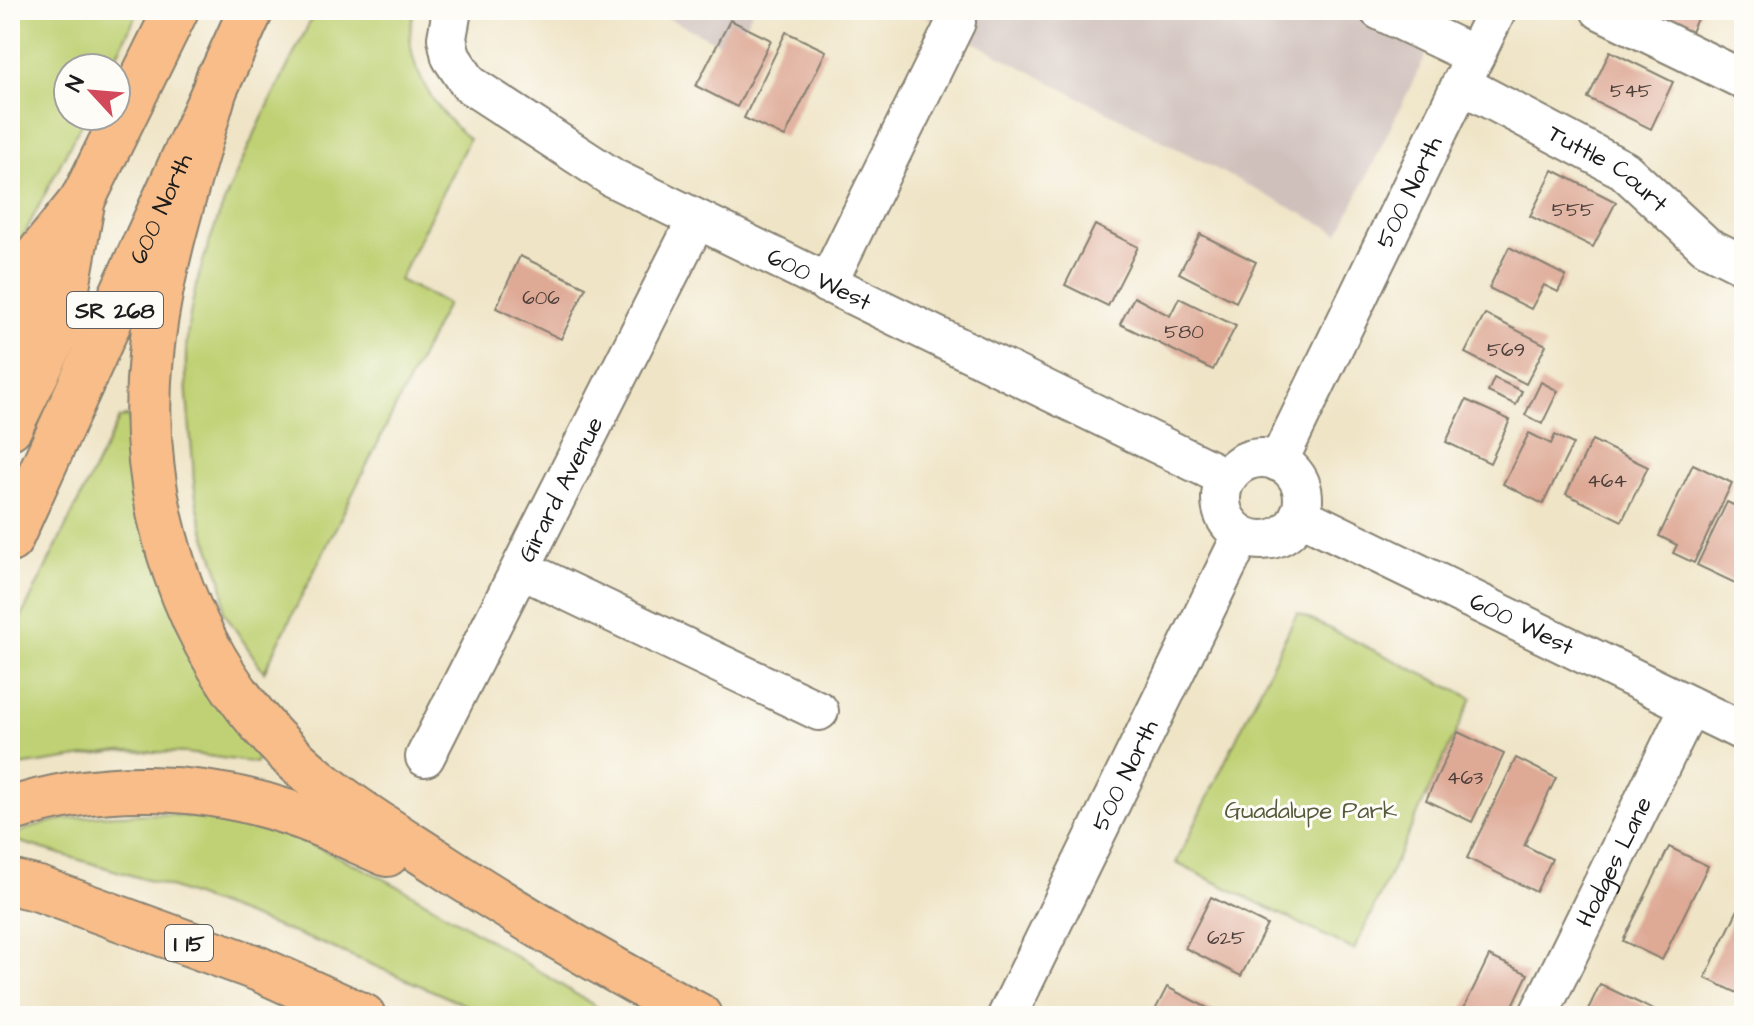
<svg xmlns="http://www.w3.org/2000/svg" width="1754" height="1026" font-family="'Architects Daughter',sans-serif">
  <rect width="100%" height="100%" fill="#fdfcf7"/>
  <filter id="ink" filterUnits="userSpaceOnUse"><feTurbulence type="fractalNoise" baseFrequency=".0125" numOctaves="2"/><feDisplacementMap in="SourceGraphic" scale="16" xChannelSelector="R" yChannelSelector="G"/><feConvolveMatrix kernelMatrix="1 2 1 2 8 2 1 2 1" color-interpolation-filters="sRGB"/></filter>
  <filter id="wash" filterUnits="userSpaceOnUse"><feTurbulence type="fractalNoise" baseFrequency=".006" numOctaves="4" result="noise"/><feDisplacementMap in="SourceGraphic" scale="32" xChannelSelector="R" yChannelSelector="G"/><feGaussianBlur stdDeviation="1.8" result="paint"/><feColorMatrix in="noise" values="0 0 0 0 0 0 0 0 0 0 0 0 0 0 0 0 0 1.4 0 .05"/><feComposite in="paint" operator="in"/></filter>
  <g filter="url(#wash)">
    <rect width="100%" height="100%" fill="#efe4c6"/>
    <g fill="#cfc0bb">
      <path d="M651,10h102l-20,40z"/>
      <path d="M912,10h536l-109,223z"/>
    </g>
    <g fill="#c0d174" stroke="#6e7648" stroke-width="2">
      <path d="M10,10h129l-29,58h-42v48h17l-75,146z"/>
      <path d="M316,10h99c-18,48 20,100 54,129l-70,141 48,24 -183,368 -41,-61c5,-30 -13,-57 -21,-87 -5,-18 -9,-40 -9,-60 -3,-41 -10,-86 -6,-127 10,-103 83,-234 129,-327z"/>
      <path d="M128,416l132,337 -4,10 -70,-10 -66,-2 -101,15 -9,-2v-124l109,-221z"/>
      <path d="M1297,613l175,85 -118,252 -178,-87z"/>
      <path d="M160,814c36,3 73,5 109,16 124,39 232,121 343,186h-121l-165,-71 -159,-59 -157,-47c32,-26 108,-24 150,-25z"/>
    </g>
    <g id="blocks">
      <g fill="#dea995">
        <path d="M1643,10h58l-10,22z"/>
        <path d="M730,20l41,20 -34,67 -41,-21z"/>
        <path d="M786,32l40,19 -41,86 -41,-19z"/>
        <path d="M1610,51l63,31 -22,47 -63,-31z"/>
        <path d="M1553,170l63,32 -23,45 -63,-31z"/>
        <path d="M1095,225l43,22 -30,59 -43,-21z"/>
        <path d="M1200,234l56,28 -20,40 -57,-29z"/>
        <path d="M1509,247l57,29 -8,16 -14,-7 -13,24 -42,-21z"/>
        <path d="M520,256l66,31 -25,52 -65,-31z"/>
        <path d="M1134,297l36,19 9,-18 57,28 -23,44 -93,-46z"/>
        <path d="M1485,314l61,31 -20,39 -61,-31z"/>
        <path d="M1494,378l28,13 -6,14 -28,-13z"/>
        <path d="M1541,382l17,9 -16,33 -17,-9z"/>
        <path d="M1466,400l44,20 -20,43 -44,-21z"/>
        <path d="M1529,433l22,11 4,-9 18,9 -30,60 -40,-20z"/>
        <path d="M1592,440l56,27 -26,54 -56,-27z"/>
        <path d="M1693,464l39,19 -38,80 -21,-10 4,-8 -18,-9z"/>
        <path d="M1727,502l17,8v60l-7,14 -40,-19z"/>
        <path d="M1458,732l46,22 -32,68 -46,-22z"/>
        <path d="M1516,758l40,20 -32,67 28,14 -16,33 -69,-34z"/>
        <path d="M1669,847l39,19 -46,94 -39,-19z"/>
        <path d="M1211,897l56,28 -26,51 -56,-28z"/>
        <path d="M1744,897v99l-39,-18z"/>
        <path d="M1489,956l39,18 -20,42h-48z"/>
        <path d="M1600,984l66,32h-81z"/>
        <path d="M1167,987l56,29h-71z"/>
      </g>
    </g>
  </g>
  <g filter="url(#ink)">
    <use href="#blocks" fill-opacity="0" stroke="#868071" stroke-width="2"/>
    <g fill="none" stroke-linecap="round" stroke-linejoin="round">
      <defs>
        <g id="minor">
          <path id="s1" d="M452,10l-5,28 4,19 18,27 144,94 614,300"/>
          <path d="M1379,10l96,46"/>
          <path d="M1600,10l144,70"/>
          <path id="s2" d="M1461,84l163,86 82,76 38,19"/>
          <path d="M827,284l129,-262"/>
          <circle cx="1262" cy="499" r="41"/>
          <path id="s3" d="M1278,462l219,-452"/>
          <path id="s4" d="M1299,515l445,217"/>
          <path d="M521,569l298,142"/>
          <path id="s5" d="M425,757l271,-536"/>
          <path id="s6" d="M1007,1016l235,-481"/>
          <path id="s7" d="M1538,1016l152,-310"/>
        </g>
        <g id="major">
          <path d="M10,348l166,-338"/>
          <path id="s8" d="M10,540l241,-530"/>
        </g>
        <g id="highway">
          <path d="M218,78c-25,91 -58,183 -67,277 -15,146 33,297 139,400 45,44 100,76 152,110 84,55 169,104 257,151"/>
          <path d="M10,290l69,-86"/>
          <path d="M10,427l50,-101 23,-128"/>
          <path d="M10,810c88,-30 192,-27 280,3 34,11 64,27 97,41"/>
          <path d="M10,882l29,7 220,80 104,47"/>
        </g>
      </defs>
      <use href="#minor" stroke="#868071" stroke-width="42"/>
      <use href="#major" stroke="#868071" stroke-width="48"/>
      <use href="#highway" stroke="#868071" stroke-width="48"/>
      <use href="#minor" stroke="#fff" stroke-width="38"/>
      <use href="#major" stroke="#f8bd88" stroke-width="44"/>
      <use href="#highway" stroke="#f8bd88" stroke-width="44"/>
    </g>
  </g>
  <g text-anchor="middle" stroke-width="6" stroke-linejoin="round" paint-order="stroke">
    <g font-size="20" fill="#4c3f3a">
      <text x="1631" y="97">545</text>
      <text x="1573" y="216">555</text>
      <text x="541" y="304">606</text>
      <text x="1184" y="338">580</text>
      <text x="1506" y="356">569</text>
      <text x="1607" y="487">464</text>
      <text x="1465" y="784">463</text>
      <text x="1226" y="944">625</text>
    </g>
    <g fill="#fdfcf7" stroke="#605f5e" stroke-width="2">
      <rect x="67" y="292" width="96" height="36" rx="6"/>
      <rect x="165" y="925" width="48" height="36" rx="6"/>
    </g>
    <g font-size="22" font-weight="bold" fill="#1c1c1c">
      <text x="115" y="318">SR 268</text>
      <text x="189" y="951">I 15</text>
    </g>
    <g font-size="24" fill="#1c1c1c" stroke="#fdfcf7">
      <text dy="8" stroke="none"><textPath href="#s2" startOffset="170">Tuttle Court</textPath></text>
      <text dy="8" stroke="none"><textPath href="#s3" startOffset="300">500 North</textPath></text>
      <text dy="8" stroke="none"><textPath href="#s8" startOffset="364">600 North</textPath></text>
      <text dy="8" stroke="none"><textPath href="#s1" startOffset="482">600 West</textPath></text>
      <text dy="8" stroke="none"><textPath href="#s5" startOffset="300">Girard Avenue</textPath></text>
      <text dy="8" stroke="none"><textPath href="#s4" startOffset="248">600 West</textPath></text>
      <text dy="8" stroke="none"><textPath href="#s6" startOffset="268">500 North</textPath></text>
      <text dy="8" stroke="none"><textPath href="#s7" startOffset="172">Hodges Lane</textPath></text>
    </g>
    <g font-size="24" fill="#555b3b" stroke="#fdfcf7">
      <text x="1311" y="818">Guadalupe Park</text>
    </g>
  </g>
  <rect width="1754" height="1026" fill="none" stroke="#fdfcf7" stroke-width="40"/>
  <g transform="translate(92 92) rotate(296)"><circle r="38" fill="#fdfcf7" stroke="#a3a29f" stroke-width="2"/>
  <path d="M0-6L14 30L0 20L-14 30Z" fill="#d1495b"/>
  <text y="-12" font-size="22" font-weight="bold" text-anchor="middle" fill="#1c1c1c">N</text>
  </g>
</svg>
